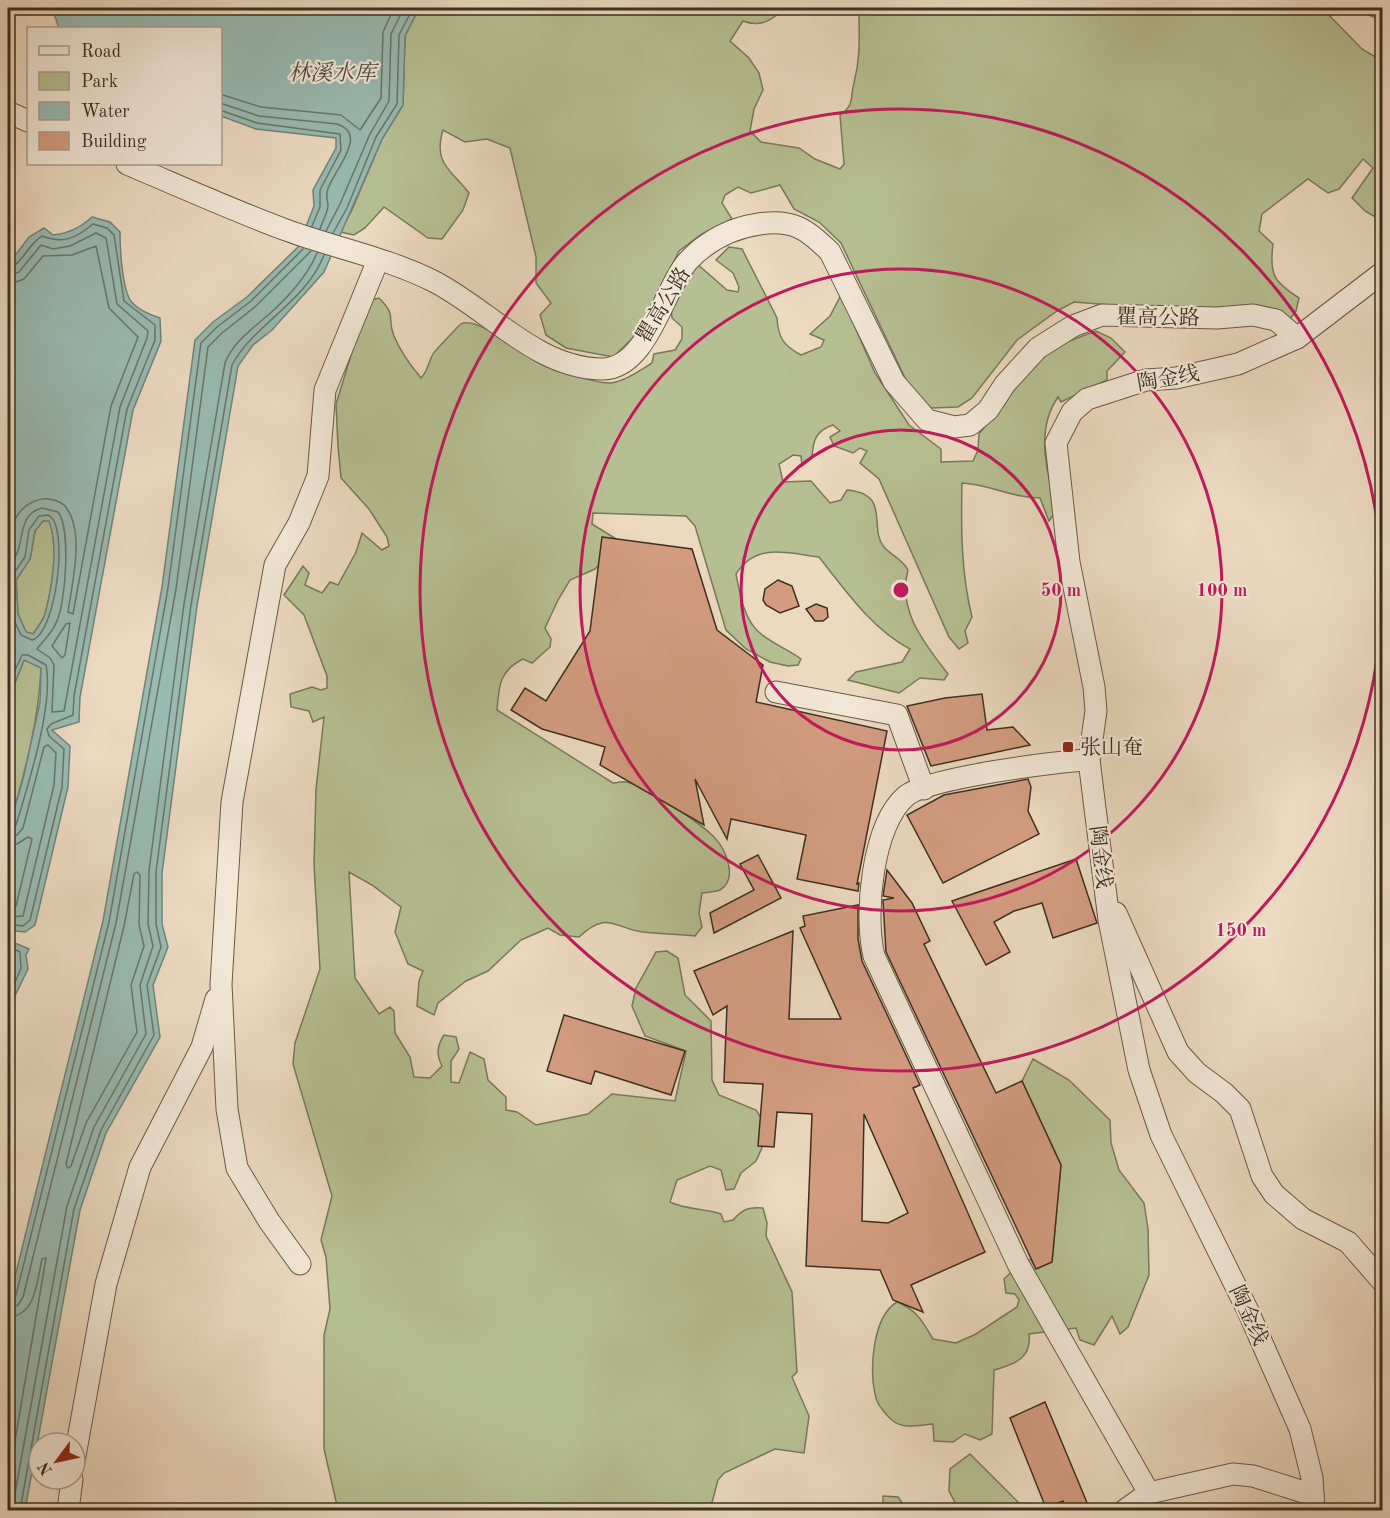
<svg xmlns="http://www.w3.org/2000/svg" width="1390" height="1518" font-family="'Old Standard TT','Noto Serif SC',serif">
  <rect width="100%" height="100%" fill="#ebd9c0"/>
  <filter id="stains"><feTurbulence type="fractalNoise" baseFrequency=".00333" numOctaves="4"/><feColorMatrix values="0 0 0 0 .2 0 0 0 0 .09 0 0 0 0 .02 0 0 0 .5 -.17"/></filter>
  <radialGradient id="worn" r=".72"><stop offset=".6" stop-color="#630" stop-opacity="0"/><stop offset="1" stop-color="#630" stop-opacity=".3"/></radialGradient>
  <g fill="#b6bf93" stroke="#79785a" stroke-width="1.5">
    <path d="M419,8h361l2,3c-13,11 -23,16 -39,10l-13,20 19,17 10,15 4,17 -9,19 -4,22 11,11 38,6 16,11 25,10 4,-5 -4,-49c15,-10 10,-18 14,-32 7,-28 5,-47 5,-75h463l40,41 20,12v160l-17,-10 -13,-13 21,-30 -10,-9 -24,30 -11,4 -20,-14 -46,35 -3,17 14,13c-4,31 1,38 26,54l-3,13 -6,8 -216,-17 -17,9 -40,29 -45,58 -14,9 -27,1 -24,-26 -66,-139 -22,-21 -25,-13 -14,-24 -29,8 -13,-6 -13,8 -3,8 10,16 -30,15 -23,17 -39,80 -27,26 -47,-9 -20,-13 -6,-20 11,-12 -15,-20v-26l-26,-109 -23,-9 -22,3 -22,-12c-10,33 7,39 26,63l-6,17 -21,29 -14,-1 -44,-31 -19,21 -11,7 -14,-3 12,-22 30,-71 21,-34 2,-69z"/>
    <path d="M1348,8h34v12z"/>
    <path d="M729,247l13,2 35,69c1,20 7,28 24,37l20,-8 3,-7 -14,-6 20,-18 11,-21 34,78 34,52 32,24v13l32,-1 5,-11 1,-16 59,-75 23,-15 35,-13 15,7 14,14 -18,19v9l-46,22 -3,-5c-24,35 -10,76 -2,114l-7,10 -9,-23c-29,0 -51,-14 -78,-15 -1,45 -1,90 10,134l-7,14 3,12 -9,6 -10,-12 -70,-158 -19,-16 7,-12 -7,-3 -7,5 -19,-7 -4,-9 10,-6 -7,-6c-18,6 -20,16 -21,33l-10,8 -1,-10 -8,-1 -14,9 4,18 28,-1 19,22 11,-3 6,-10c45,4 21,38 37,57 8,9 18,12 24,23 -11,41 17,74 40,104l-4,6 -24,-2 -21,15 -51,-13 8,-8 46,-10 8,-13c-38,-20 -65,-59 -91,-92 -32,-4 -63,-15 -83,17 4,21 8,46 25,60 12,10 28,16 40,25l-3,6 -10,1 -18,-4 -24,-13 -20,-19 -31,-104 -9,-10 -93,-3 -1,11 29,18 -26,27 -25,11 -12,20 -13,28 6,11 -1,8 -18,16 -9,-4c-24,12 -24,27 -26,51l116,73c5,0 9,-2 14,-1 20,5 72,40 87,55 11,11 25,42 6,53 -5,2 -13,2 -18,3l-3,20 3,14 -7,9c-17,-2 -34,-2 -52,-4 -29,-4 -36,-22 -64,5l-19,-2 -12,-7 -27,12 -33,31 -22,10 -28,22 -4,12 -17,-9 2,-25 4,-10 -15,-7 -13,-32 6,-25 -29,-22 -23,-13 6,106 24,36 11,-7 4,4 1,22 15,24 4,20 16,1 12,-12c-6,-12 -5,-20 2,-31l12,2 3,12 -8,12v21l8,1 11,-31 14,7 4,21 18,17v13l11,2 19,13 52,-11 24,-20 63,7 11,-50 -41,-15 -13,-30 4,-18 20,-36 11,-1 11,7 7,37 26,26 1,59 7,15 37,15 9,14 1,15 -10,22 -15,12 -7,16 -8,1 -5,-20 -11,-4 -33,14 -7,22c16,8 35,6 51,12l3,8 9,-2c10,-11 15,-13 30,-12l4,15 -1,13 26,56 5,80 -5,5 17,39 -5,37 -29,-4 -51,24 -6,7 -8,30h-372l-14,-61v-114l6,-26 -4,-52 -5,-17 11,-44 -39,-132 2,-21 25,-74 -6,-105 2,-75 8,-72 -11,5 -4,-11 -18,-4 -1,-13 22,-7 9,3 6,-2v-12l-23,-61 -20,-20 19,-29 6,7 -4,12 17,8 8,-11 8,3 18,-33 6,-19 20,17 7,-4 -2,-9 -18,-28 -28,-31 -3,-32 -2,-42 24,-78 12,-26 7,-2c19,19 7,19 15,38 6,15 17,30 27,42 7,-7 7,-15 12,-24 1,-2 25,-28 28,-30 14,-10 75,37 92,45 10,4 48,15 58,14 14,-2 28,-12 41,-20l2,-9 21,-4 7,-11v-12l-10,-9 -1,-9 26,-45 30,26 11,2 1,-5 -6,-14 -17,-13z"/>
    <path d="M43,521h6c10,26 3,67 -4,93 -2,7 -8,14 -12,20l-7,-2 -8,-18 -2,-34 14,-21 5,-28z"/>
    <path d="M24,660l17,7c-2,57 -18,111 -33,165l1,-134z"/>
    <path d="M1033,1059l36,21 41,40 1,23 8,27 25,33 4,26 1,46 -21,52 -8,7 -8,-18 -18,29 -14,-5 -4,-12 -47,6c3,24 -14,30 -35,36l-2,64 -12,6 -15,-6 -12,8 -19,-1 -1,-17c-14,1 -30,6 -41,-4 -5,-4 -15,-16 -16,-22 -7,-27 -4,-81 21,-96 20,8 25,19 36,37l23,4 20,-9 41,-27 2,-7 -4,-6 -9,-1 -2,-14 16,-15 11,-5 5,10 16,-7 9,-97 -39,-84z"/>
    <path d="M970,1454l56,56h-67l-10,-19 1,-22z"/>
    <path d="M883,1496l15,1 9,13h-32l1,-3 7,-3z"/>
  </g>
  <g fill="#98bab1" stroke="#738377" stroke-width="1.5" fill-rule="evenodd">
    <path d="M52,8h367l-14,28 -2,69 -21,34 -58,133 -52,58 -19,15 -15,21 -41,240 -35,267v51l6,23 -15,38 7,52 -54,96 -26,77 -55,300h-17v-205l95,-384 59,-334 33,-247 18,-18 34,-25 51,-50 16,-41 -1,-16 23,-42v-10l-80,-9 -35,-13 -1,-88h-161z"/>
    <path d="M92,217l18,5 10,10c0,17 2,51 9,66 5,10 21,17 31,20l1,23 -28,69 -53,287 -1,25 -27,8 18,16 -2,41 -33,138 -10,7 -17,-2 2,11 19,8 -3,6 2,14 -15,31 -5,23v-191l16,-57 16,-73 1,-34 -17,-8 -15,38 -1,24v-457l21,-28 15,-9 9,7c16,-2 27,-7 39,-18zM43,521h6c10,25 3,67 -4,93 -2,7 -8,14 -12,20l-7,-2 -8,-18 -2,-34 14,-21 5,-28z"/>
  </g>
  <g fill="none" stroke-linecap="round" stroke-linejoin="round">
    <g stroke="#6a7568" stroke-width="1.5">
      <path d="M220,94l41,13 80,8 19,15 21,-32 2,-66 11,-24"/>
      <path d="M220,103l39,13 78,8c34,11 -7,50 -10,68 -1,5 1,10 1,14 -1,8 -6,16 -8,23"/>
      <path d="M220,110l37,13 83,11 1,16 -21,40v17l-8,19"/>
      <path d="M326,231l14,-27 30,-70 19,-33 2,-67 13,-26"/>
      <path d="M333,233l14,-25 29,-71 21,-33 2,-69 14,-27"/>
      <path d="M8,268c13,-2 21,-25 34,-32 21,8 33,3 51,-12l14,4 7,7 10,66 31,24v15l-28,69 -53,287 -1,19 -22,9 -4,5 2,7 15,13 -2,38 -32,133 -7,6 -15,-2"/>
      <path d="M8,276l11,-4 22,-27 12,4 17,-3 26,-13 10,5 11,66 31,27 -1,7 -27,69 -56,304 -12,1 2,-47 -4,-7 -13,-9c6,-8 15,-16 19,-26 10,-19 15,-95 2,-111l-16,-4c-21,5 -19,27 -24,43 -2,6 -7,12 -10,17"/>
      <path d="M8,285l16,-6 19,-23 29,-1 24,-9 13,62 29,29 -27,69 -38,208 -5,-2c4,-29 18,-83 -4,-107 -20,-14 -43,-2 -51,19 -3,9 -2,19 -5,28"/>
      <path d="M48,515c22,9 8,119 -16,125l-11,-5 -9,-19 -2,-37 15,-22 4,-27 10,-14z"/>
      <path d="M70,623l-5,32 -3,3 -10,-12 14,-22z"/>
      <path d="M8,686l14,-31h6l18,10c8,40 -18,120 -30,160l-8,4"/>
      <path d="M8,837l9,-2 6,-7 21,-81 4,-2 8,8 -2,32 -31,131 -15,1"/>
      <path d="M8,846l9,-2 11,-7 4,2 -16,67 -8,2"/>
      <path d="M137,872l3,3 -1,50 5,21 -13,39 6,47 -51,91 -15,43 -3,2 -2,-4 58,-238 10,-52z"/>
      <path d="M8,946l12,6 1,16 -13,32"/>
      <path d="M8,1300l8,-5 93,-373 59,-334 33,-245 16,-16 34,-26 52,-52"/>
      <path d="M8,1308l10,-3 5,-8 93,-374 60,-334 32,-242 14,-14 34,-27 55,-55"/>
      <path d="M8,1317c28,-1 29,-36 34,-58l4,-1 -38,224"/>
      <path d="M12,1510l55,-304 27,-79 52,-93 -6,-49 13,-39 -5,-22 1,-53 35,-267 41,-241c7,-18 22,-30 36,-42 21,-17 46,-43 56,-68"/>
      <path d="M20,1510l54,-301 27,-79 53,-95 -7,-50 14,-38 -5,-23v-52l35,-267 41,-240c22,-41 74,-63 92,-110"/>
    </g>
  </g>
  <g fill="#d39c81" stroke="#3c3020" stroke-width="1.5" fill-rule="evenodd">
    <path d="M602,537l90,12 25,81 46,35 -7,37 131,29 -30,153 2,-1 -1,8 -61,-12 9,-44 -75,-16 -4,20 -32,-60 9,46 -104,-60 5,-18 -63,-18 -31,-19 14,-22 21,13 44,-70z"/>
    <path d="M778,580l14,6 7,20 -19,7 -14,-8 -3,-5 2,-11z"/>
    <path d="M816,604l11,4 1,9 -5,4h-8l-9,-12z"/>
    <path d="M982,694l5,36 26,-3 17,18 -99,21 -24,-60 38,-8z"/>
    <path d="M1028,779l3,8 -3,24 11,23 -96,49 -36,-68 37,-20z"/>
    <path d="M758,855l23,43 -67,35 -4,-20 44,-23 -14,-26z"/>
    <path d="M1076,859l21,64 -44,15 -11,-35 -28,8 -20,11 16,30 -24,13 -34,-64z"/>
    <path d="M887,870l25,33 18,38 -6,3 72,149 26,-12 39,84 -9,97 -16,7 -150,-317 -3,-52 11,-2 -11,-2z"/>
    <path d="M858,905v34l4,22 58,124 -7,3 72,164 -74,33 12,27 -30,-12 -13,-30 -74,-4 6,-152 -35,-2 -3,35 -16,-1 5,-62 -39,-2 3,-76 -14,9 -19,-44 99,-40 -4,88h52l-41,-91 5,-2 -2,-10zM864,1114l44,99 -20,10 -26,-2z"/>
    <path d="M564,1015l121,36 -14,44 -76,-24 -4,13 -44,-13z"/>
    <path d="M1045,1402l43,103 -15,5h-6l-4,-9 -17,7 -36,-90z"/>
  </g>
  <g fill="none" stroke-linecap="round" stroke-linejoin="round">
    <defs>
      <g id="minor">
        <path d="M8,112l20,9"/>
        <path d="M127,164c52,22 105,46 159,66 49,18 102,28 149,52 54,28 102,86 166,87 47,1 62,-80 87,-108 19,-20 44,-33 71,-37 34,-5 48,5 71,28l64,130 33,38 27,7 16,-2 18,-15 17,-26 33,-36 35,-22 29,-11 115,3 36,-3 23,5 21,18"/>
        <path d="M776,692l121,23 27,74"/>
        <path d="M1089,760c-31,1 -162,18 -183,36 -34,29 -42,119 -32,160l144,308 131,229 84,-19 20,2 60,19"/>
        <path d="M1116,913l62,139 19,21 27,20 16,16 22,67 12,18 29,25 45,23 34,39"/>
        <path d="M300,1264l-31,-43 -32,-53 -10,-59 -6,-125 11,-182 43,-237 24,-42 19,-47 7,-86 53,-130"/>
        <path d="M75,1456l31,-172 34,-117 62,-120 14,-48"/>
        <path d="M68,1510l4,-31"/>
        <path d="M1125,1510l24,-17"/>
        <path d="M1314,1510l-2,-32 -12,-49 -52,-118 -87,-176 -22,-65 -30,-150 -20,-160 7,-49 -2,-24 -25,-125 -13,-119 16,-31 15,-13 59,-19 30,-2 62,-14 59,-26 85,-65"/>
      </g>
    </defs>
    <use href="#minor" stroke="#685a48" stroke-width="23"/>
    <use href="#minor" stroke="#f2e6d6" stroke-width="21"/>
  </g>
  <g fill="none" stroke="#c2185b" stroke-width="3">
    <circle cx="901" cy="590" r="160"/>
    <circle cx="901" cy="590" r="321"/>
    <circle cx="901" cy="590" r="481"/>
  </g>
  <rect fill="#8f2418" stroke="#f2e6d6" stroke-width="2" x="1062" y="741" width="12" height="12" rx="3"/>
  <g text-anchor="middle" stroke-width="4.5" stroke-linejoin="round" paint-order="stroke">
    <g font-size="21" fill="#3c3020" stroke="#f2e6d6">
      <text transform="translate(663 305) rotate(-59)" y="7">瞿高公路</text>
      <text transform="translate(1158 317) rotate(1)" y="7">瞿高公路</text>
      <text transform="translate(1168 378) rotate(-10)" y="7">陶金线</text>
      <text transform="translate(1101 857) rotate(83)" y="7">陶金线</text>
      <text transform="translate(1249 1315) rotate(65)" y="7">陶金线</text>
    </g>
    <g font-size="21" fill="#3c3020" stroke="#f2e6d6" text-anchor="start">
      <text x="1080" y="754">张山奄</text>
    </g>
    <g font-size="22" font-style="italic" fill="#4e4c3d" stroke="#f2e6d6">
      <text x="332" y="80">林溪水库</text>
    </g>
  </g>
  <circle cx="901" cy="590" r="9" fill="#c2185b" stroke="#f2e6d6" stroke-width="3"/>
  <g font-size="18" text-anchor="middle" font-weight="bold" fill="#c2185b" stroke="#f2e6d6" stroke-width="4.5" stroke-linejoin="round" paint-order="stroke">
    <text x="1061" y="596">50 m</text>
    <text x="1222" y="596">100 m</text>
    <text x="1241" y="936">150 m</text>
  </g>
  <rect width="1390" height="1518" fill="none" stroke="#ebd9c0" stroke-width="30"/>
  <rect x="9" y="9" width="1372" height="1500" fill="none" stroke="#3c3020" stroke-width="3"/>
  <rect x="15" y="15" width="1360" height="1488" fill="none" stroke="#3c3020" stroke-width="1.5"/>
  <rect x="27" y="27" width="195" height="138" fill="#f2e6d6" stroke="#a99d8d" stroke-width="1.5"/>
  <rect x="39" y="46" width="30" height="9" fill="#f2e6d6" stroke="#a99d8d" stroke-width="1.5"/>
  <text x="81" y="57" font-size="18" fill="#3c3020">Road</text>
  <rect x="39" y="72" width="30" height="18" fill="#b6bf93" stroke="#a99d8d" stroke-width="1.5"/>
  <text x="81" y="87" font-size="18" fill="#3c3020">Park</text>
  <rect x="39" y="102" width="30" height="18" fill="#98bab1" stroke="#a99d8d" stroke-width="1.5"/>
  <text x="81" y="117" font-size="18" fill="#3c3020">Water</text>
  <rect x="39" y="132" width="30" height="18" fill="#d39c81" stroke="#a99d8d" stroke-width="1.5"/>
  <text x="81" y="147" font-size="18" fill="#3c3020">Building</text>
  <g transform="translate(57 1461) rotate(237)"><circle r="28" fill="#f2e6d6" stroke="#a99d8d" stroke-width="1.5"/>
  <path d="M0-4.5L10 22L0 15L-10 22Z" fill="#8f2418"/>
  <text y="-9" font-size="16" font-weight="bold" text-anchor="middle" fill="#3c3020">N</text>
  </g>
  <rect width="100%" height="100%" filter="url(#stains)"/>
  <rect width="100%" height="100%" fill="url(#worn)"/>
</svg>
